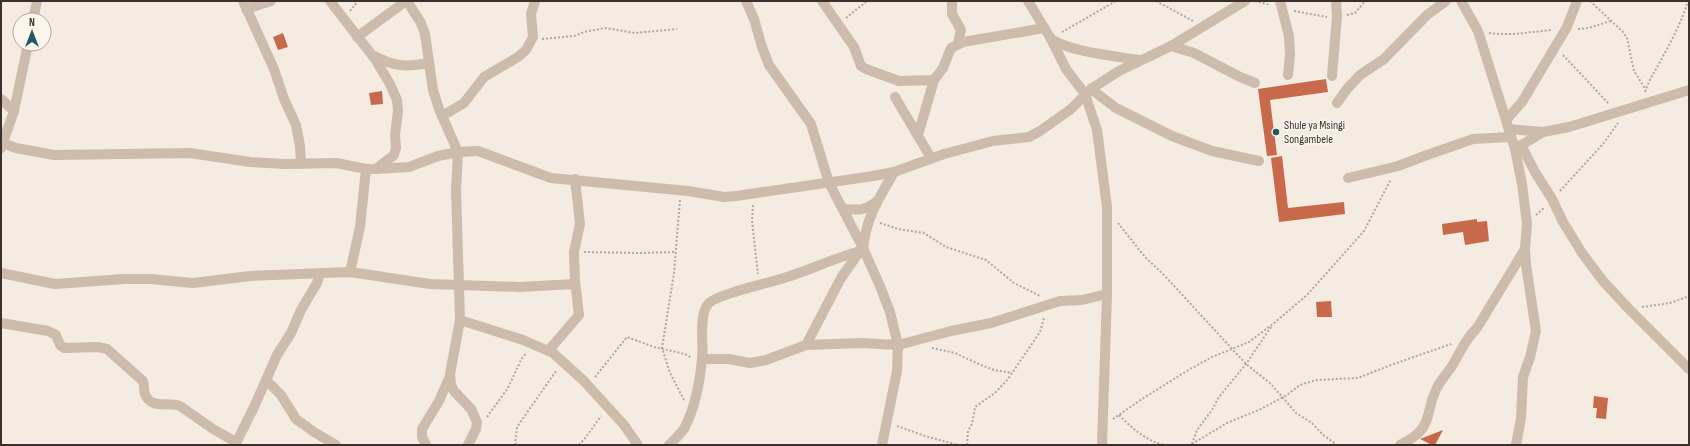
<svg xmlns="http://www.w3.org/2000/svg" width="1690" height="446" font-family="'Sofia Sans Condensed',sans-serif">
  <rect width="100%" height="100%" fill="#f4ebe1"/>
  <g fill="#c8694b">
    <path d="M283,33l5,14 -10,3 -5,-13z"/>
    <path d="M1326,79l2,13 -58,8 7,55 -10,1 -9,-67z"/>
    <path d="M382,91l1,13 -12,1 -2,-12z"/>
    <path d="M1282,156l6,52 56,-6 1,12 -66,8 -8,-64z"/>
    <path d="M1477,219v3l10,-1 2,20 -24,4 -2,-13 -20,3 -1,-11z"/>
    <path d="M1331,301l1,16h-15l-1,-15z"/>
    <path d="M1594,396l14,2 -2,21 -10,-1 1,-10h-4z"/>
    <path d="M1443,430l-8,15h-3l-12,-6z"/>
  </g>
  <g fill="none" stroke-linecap="round" stroke-linejoin="round">
    <g stroke="#b9a596" stroke-width="2" stroke-dasharray="2 2" stroke-linecap="butt">
      <path d="M1156,1l37,20"/>
      <path d="M1255,1l15,4"/>
      <path d="M1590,1l33,31 4,6 7,33 12,19"/>
      <path d="M350,11l8,-10"/>
      <path d="M1294,11l33,6"/>
      <path d="M1347,15l8,-2 10,-12"/>
      <path d="M846,18l21,-17"/>
      <path d="M1578,29c12,0 21,-5 33,-8"/>
      <path d="M1062,32l54,-31"/>
      <path d="M1489,33c22,3 41,-1 63,-3"/>
      <path d="M542,39l32,-3 10,-4 21,-4 30,5 42,-4"/>
      <path d="M1563,55l46,49"/>
      <path d="M1645,92c4,-13 11,-22 17,-34 10,-18 20,-37 26,-57"/>
      <path d="M1560,191l43,-47 15,-21"/>
      <path d="M680,200l-6,73 -12,75 8,25 14,27"/>
      <path d="M753,205l-1,16 6,53"/>
      <path d="M1536,215l9,-8"/>
      <path d="M880,223l18,6 26,4 22,14 40,13 28,23 26,13"/>
      <path d="M1118,223l27,34 18,17 83,90 25,20 25,29 16,10 10,11 15,11"/>
      <path d="M584,252l56,1 35,-1"/>
      <path d="M1642,307l28,-4 19,-7"/>
      <path d="M932,348l23,5 26,12 13,5 18,3"/>
      <path d="M595,377l32,-40 27,10 31,7 7,4"/>
      <path d="M1119,415c14,14 26,25 45,30"/>
      <path d="M487,417l21,-29 13,-28 5,-7"/>
      <path d="M1113,419l29,-20 48,-30 22,-12 37,-15 24,-18 34,-29 57,-64 27,-52"/>
      <path d="M897,426l28,10 33,9"/>
      <path d="M1192,444l35,-21 34,-14 26,-14 13,-10 16,-5 42,-2 33,-13 60,-21"/>
      <path d="M1192,444l5,-14 15,-20 7,-13 27,-33 25,-37"/>
      <path d="M515,445l2,-18 39,-56"/>
      <path d="M579,445l7,-8 15,-21"/>
      <path d="M960,445h20"/>
      <path d="M967,445l1,-14 4,-7 3,-17 20,-14 13,-14 32,-47 4,-14"/>
    </g>
    <g stroke="#cdbbac" stroke-width="10">
      <path d="M243,1l31,68 10,30 12,26 4,21 1,18"/>
      <path d="M330,1l45,58 15,25 7,16 1,11 -3,24 1,13 -2,7 -18,14"/>
      <path d="M407,1l14,22 4,11 8,56 6,19 19,43 -2,38 4,130 -10,54 1,11 3,6 17,18 6,13 -1,7 -8,16"/>
      <path d="M746,1l8,18 8,28 7,18 42,59 18,59 34,65 17,38 10,26 8,33 -1,26 -15,74"/>
      <path d="M822,1l32,46 7,19 5,3 33,12 35,-1"/>
      <path d="M952,1v13l9,16 -3,13"/>
      <path d="M1028,1l23,38 15,30 19,25 12,36 10,77v87l-5,151"/>
      <path d="M1280,1l9,35 1,19 -2,20"/>
      <path d="M1461,1l17,30 37,118 7,35 5,40 -2,25 1,16 10,66 -6,26 -7,20 -2,41 -5,27"/>
      <path d="M246,9l25,-8"/>
      <path d="M33,20l4,-19"/>
      <path d="M357,37l49,-36"/>
      <path d="M1051,39c20,13 63,17 88,21"/>
      <path d="M1171,46l23,7 46,24 15,6"/>
      <path d="M374,56c21,11 32,11 55,7"/>
      <path d="M1332,76l5,-60 -1,-15"/>
      <path d="M1091,89l25,19 56,28 40,15 47,10"/>
      <path d="M895,97l36,61"/>
      <path d="M1,99l13,12"/>
      <path d="M1337,103l10,-14 13,-14 24,-16 43,-44 19,-14"/>
      <path d="M442,116l22,-13 20,-26 34,-20 8,-7 7,-13 -2,-23 4,-13"/>
      <path d="M1506,120l16,-18 45,-75 10,-26"/>
      <path d="M1509,129l34,3"/>
      <path d="M918,135l16,-55 9,-12 8,-20 12,-6 81,-14"/>
      <path d="M3,143l13,5 38,7 136,-2 60,9 35,2 51,-1 30,6h10l33,-2 29,-11 20,-4 20,-1 73,27 137,13 36,6 12,-1 137,-20 21,-4 50,-18 49,-13 36,-4 11,-6 17,-12 14,-10 20,-20 28,-18 52,-25 74,-45"/>
      <path d="M1521,145l14,27 17,27 11,23 19,31 21,28 26,28 60,60"/>
      <path d="M1,148l13,-37 14,-67"/>
      <path d="M1515,149l28,-17 26,-5 120,-37"/>
      <path d="M1348,178l50,-12 29,-11 46,-16 38,-2"/>
      <path d="M843,209c15,1 21,2 33,-7"/>
      <path d="M863,248c4,-33 16,-49 31,-76"/>
      <path d="M350,272l10,-45 6,-58"/>
      <path d="M1,273l54,11 69,-5h27l42,4 57,-7 100,-4 80,12 90,3 55,-3"/>
      <path d="M460,320l63,20 30,13 30,27 41,45 14,20"/>
      <path d="M1,323l47,8 8,4 4,10 4,3 34,-1 9,2 36,32c2,4 0,8 2,13 6,16 24,7 35,12l33,23 23,13"/>
      <path d="M806,345l35,-67 19,-27"/>
      <path d="M549,350l30,-35 -4,-35 -1,-28 6,-28 -5,-45"/>
      <path d="M703,359h26l21,4 16,-3 40,-15 55,-2 37,2 53,-14 40,-8 69,-22 22,-1 25,-6"/>
      <path d="M267,381l14,14 15,24 18,13 22,13"/>
      <path d="M235,445l20,-40 22,-50 14,-22 10,-23 16,-27 3,-9"/>
      <path d="M426,445l-4,-8v-8l17,-28 11,-25"/>
      <path d="M669,445c5,-5 12,-11 16,-18 10,-20 15,-46 17,-68 2,-15 -4,-45 7,-56 9,-9 60,-20 75,-25 27,-8 52,-21 80,-28"/>
      <path d="M1400,445c38,-19 22,-32 39,-61 4,-6 9,-12 13,-18 8,-13 13,-27 25,-38l48,-79"/>
    </g>
  </g>
  <circle fill="#1f5a5e" stroke="#fbf5ee" stroke-width="1.5" cx="1276" cy="132" r="4"/>
  <g text-anchor="middle" stroke-width="3.5" stroke-linejoin="round" paint-order="stroke">
    <g font-size="12" fill="#3b302b" stroke="#fbf5ee" text-anchor="start">
      <text x="1284" y="129">Shule ya Msingi<tspan x="1284" dy="14">Songambele</tspan></text>
    </g>
  </g>
  <rect width="1690" height="446" fill="none" stroke="#3b302b" stroke-width="4"/>
  <g transform="translate(32 32)"><circle r="19" fill="#fbf5ee" stroke="#aea6a0"/>
  <path d="M0-3L7 15L0 10L-7 15Z" fill="#1f5a5e"/>
  <text y="-6" font-size="11" font-weight="bold" text-anchor="middle" fill="#3b302b">N</text>
  </g>
</svg>
